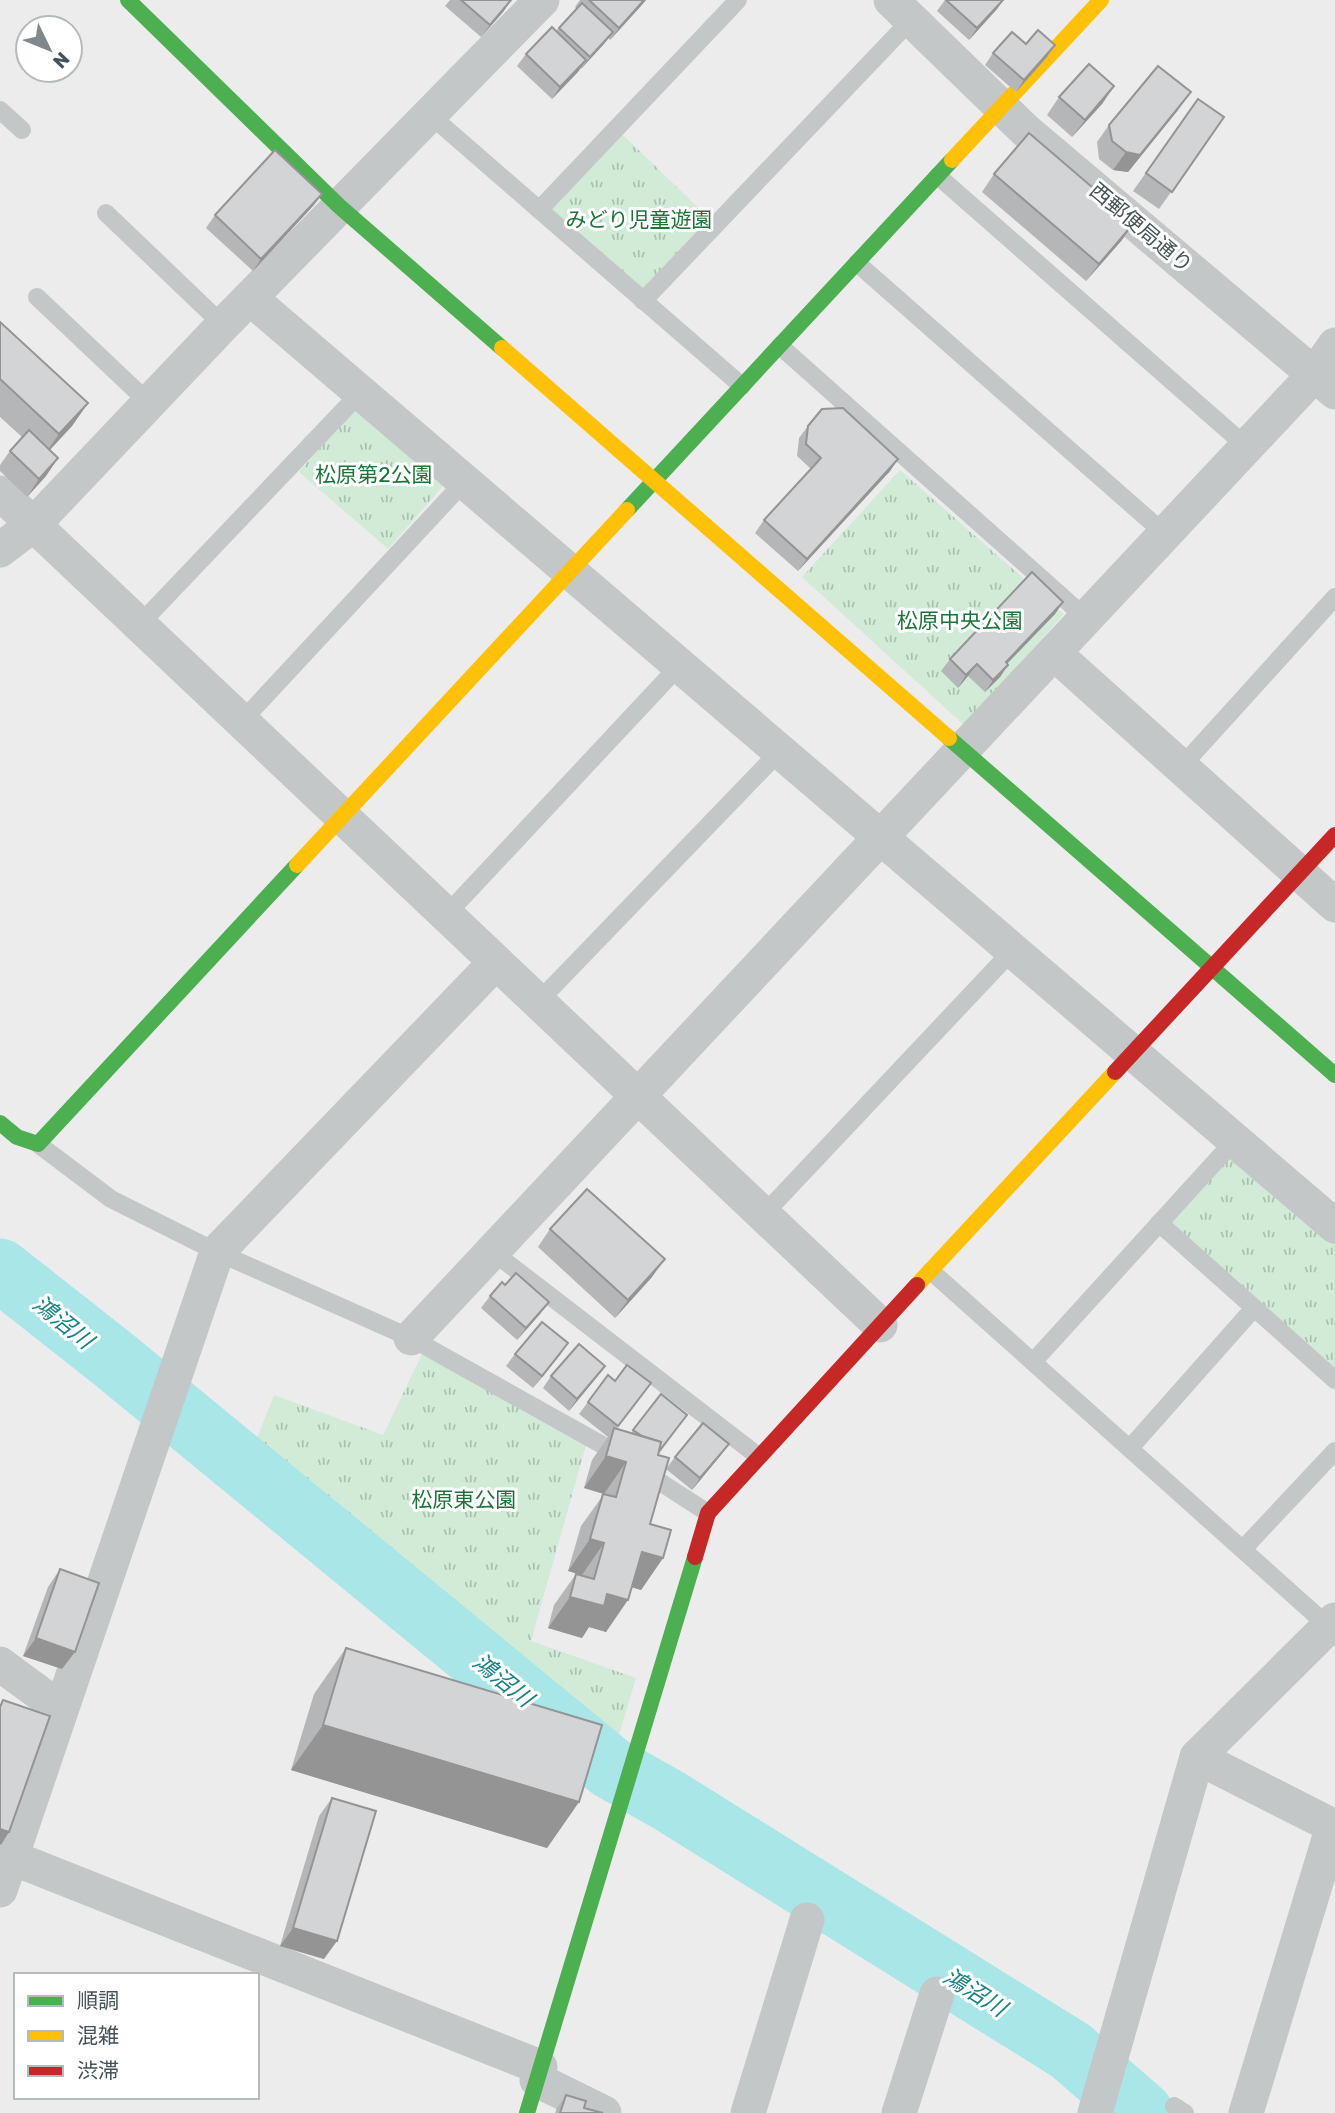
<svg xmlns="http://www.w3.org/2000/svg" width="1335" height="2113" font-family="Rubik,'Noto Sans JP',sans-serif">
  <defs>
    <pattern id="grass-tufts" width="24" height="20" patternUnits="userSpaceOnUse" patternTransform="scale(1.75)"><rect width="24" height="20" fill="#d1ebd6"/><path d="M3 7l-1-3M5 7V3M7 7l1-3M15 17l-1-3M17 17v-4M19 17l1-3" fill="none" stroke="#abc1b0"/></pattern>
  </defs>
  <rect width="100%" height="100%" fill="#edecec"/>
  <g fill="url(#grass-tufts)">
    <path d="M621,133l89,86 -68,70 -92,-79z"/>
    <path d="M360,402l89,77 -61,70 -89,-77z"/>
    <path d="M900,470l164,144 -99,112 -163,-149z"/>
    <path d="M1230,1155l105,87v133l-169,-151z"/>
    <path d="M427,1344l163,87 -59,210 105,37 -23,77 -365,-294 26,-66 109,40z"/>
  </g>
  <g fill="none" stroke-linecap="round" stroke-linejoin="round">
    <path stroke="#a8e6e8" stroke-width="63" d="M0,1270l113,89 498,409 57,32 403,251 71,62"/>
    <g stroke="#c3c7c8" stroke-width="18">
      <path d="M0,110l22,20"/>
      <path d="M429,114l313,272"/>
      <path d="M938,176l309,271"/>
      <path d="M539,210l199,-210"/>
      <path d="M106,213l117,112"/>
      <path d="M857,263l308,271"/>
      <path d="M37,297l112,106"/>
      <path d="M643,301l268,-281"/>
      <path d="M780,346l306,272"/>
      <path d="M140,624l221,-232"/>
      <path d="M242,721l223,-240"/>
      <path d="M1181,767l154,-170"/>
      <path d="M446,915l234,-250"/>
      <path d="M538,1002l243,-252"/>
      <path d="M38,1144l73,55 106,53 194,86 195,109 102,66"/>
      <path d="M763,1215l250,-265"/>
      <path d="M1159,1223l176,157"/>
      <path d="M493,1252l265,204"/>
      <path d="M931,1271l397,355"/>
      <path d="M1033,1362l202,-222"/>
      <path d="M1130,1448l124,-140"/>
      <path d="M1243,1549l92,-98"/>
      <path d="M1174,2106l11,7"/>
    </g>
    <g stroke="#c3c7c8" stroke-width="35">
      <path d="M891,0l134,130 310,262"/>
      <path d="M250,298l1085,928"/>
      <path d="M0,493l880,832"/>
      <path d="M0,550l34,-26 189,-199 319,-325"/>
      <path d="M1054,653l281,252"/>
      <path d="M411,1338l903,-963 21,-30"/>
      <path d="M0,1664l61,45"/>
      <path d="M1197,1757l138,70"/>
      <path d="M0,1853l540,214"/>
      <path d="M0,1890l217,-638 279,-290"/>
      <path d="M537,2080l67,33"/>
      <path d="M748,2113l59,-193"/>
      <path d="M899,2113l38,-119"/>
      <path d="M1095,2113l102,-356 138,-137"/>
      <path d="M1246,2113l87,-287"/>
    </g>
    <g stroke="#4caf50" stroke-width="16">
      <path d="M128,0l211,206 163,142"/>
      <path d="M627,510l325,-350"/>
      <path d="M949,738l386,337"/>
      <path d="M0,1123l17,14 21,7 259,-279"/>
      <path d="M527,2113l168,-556"/>
    </g>
    <g stroke="#ffc107" stroke-width="16">
      <path d="M952,160l149,-160"/>
      <path d="M502,348l447,390"/>
      <path d="M297,865l330,-355"/>
      <path d="M917,1285l198,-213"/>
    </g>
    <g stroke="#c62828" stroke-width="16">
      <path d="M1115,1072l220,-237"/>
      <path d="M695,1557l13,-44 209,-228"/>
    </g>
  </g>
  <g fill="#b5b6b7">
    <path d="M450,0h61l-8,12 -22,25 -36,-31z"/>
    <path d="M580,0h66l-6,7 -30,33 -2,-2 -27,31v-1l-29,31 -35,-33 9,-12 30,-23 21,-22 -2,-2z"/>
    <path d="M945,0h58l-6,9 -28,31 -32,-29z"/>
    <path d="M1026,44l21,13 -31,35 -31,-27 8,-12z"/>
    <path d="M1114,86l-12,18 -30,33 -25,-22 12,-18z"/>
    <path d="M1198,99l26,18 -65,92 -26,-18z"/>
    <path d="M1178,110l-50,62 -15,-2 -14,-11 -2,-17 12,-17z"/>
    <path d="M994,174l128,66 -36,41 -104,-89z"/>
    <path d="M322,194l-9,12 -60,65 -47,-43 9,-13z"/>
    <path d="M0,322l88,81 -16,23 -22,24 8,8 -12,18 -19,21 -27,-26v-6l10,-14 12,-14 -22,-20z"/>
    <path d="M808,426l90,33 -8,12 -92,100 -43,-38 9,-13 47,-51 -14,-13 2,-18z"/>
    <path d="M1063,602l-8,12 -48,50 1,1 -8,12 -15,15 -17,-16 -10,12 -17,-17 9,-12z"/>
    <path d="M550,1229l102,48 -37,41 -77,-71z"/>
    <path d="M490,1296l50,18 -23,26 -36,-32z"/>
    <path d="M515,1354l45,1 -27,33 -27,-22z"/>
    <path d="M551,1376l45,2 -27,33 -26,-23z"/>
    <path d="M615,1381l27,14 -26,34 15,4 30,-39 26,21 -29,40 -8,69 13,34 -22,32 -9,-3 -26,45 -17,-5 -7,11 -34,-10 6,-23 22,-31 6,1 -14,-4 13,-45 23,-32 -20,-6 8,-28 16,-23 -29,-23 9,-12z"/>
    <path d="M729,1444l-9,12 -28,34 -26,-21 9,-12z"/>
    <path d="M60,1569l2,100 -39,-13 25,-69z"/>
    <path d="M346,1648l233,154 -32,46 -256,-78 23,-76z"/>
    <path d="M332,1798l-8,161 -44,-13 39,-130z"/>
    <path d="M566,2095l18,13 19,5h-48l2,-5z"/>
  </g>
  <g fill="#949495">
    <path d="M511,0l-8,12 -22,25 9,-12z"/>
    <path d="M644,0h2l-6,7 -30,33 9,-12z"/>
    <path d="M1003,0l-6,9 -28,31 8,-12z"/>
    <path d="M613,32l-9,12 -23,25 9,-12z"/>
    <path d="M1055,45l-8,12 -31,35 8,-12z"/>
    <path d="M586,60l-8,12 -26,27 8,-12z"/>
    <path d="M1114,86l-12,18 -30,33 13,-17z"/>
    <path d="M1191,92l-13,18 -50,62 -15,-2 13,-18z"/>
    <path d="M322,194l-9,12 -60,65 8,-12z"/>
    <path d="M1134,223l-12,17 -36,41 13,-17z"/>
    <path d="M88,403l-16,23 -29,31 16,-23z"/>
    <path d="M58,458l-12,18 -19,21 12,-18z"/>
    <path d="M898,459l-8,12 -92,100 9,-12z"/>
    <path d="M1063,602l-8,12 -58,60 9,-12z"/>
    <path d="M977,664l-9,12 -10,12 8,-13z"/>
    <path d="M1008,665l-8,12 -15,15 8,-12z"/>
    <path d="M665,1259l-13,18 -37,41 13,-18z"/>
    <path d="M549,1302l-9,12 -23,26 9,-12z"/>
    <path d="M568,1343l-8,12 -27,33 9,-12z"/>
    <path d="M605,1366l-9,12 -27,33 8,-12z"/>
    <path d="M729,1444l-9,12 -28,34 8,-12z"/>
    <path d="M606,1456l20,6 -22,32 -20,-6z"/>
    <path d="M590,1539l14,4 -22,32 -14,-4z"/>
    <path d="M642,1552l21,6 -22,32 -21,-6z"/>
    <path d="M607,1594l21,6 -22,32 -17,-5 -7,11 -34,-10 22,-31z"/>
    <path d="M36,1638l39,14 -13,17 -39,-13z"/>
    <path d="M323,1725l256,77 -32,46 -256,-78z"/>
    <path d="M0,1829l9,3 -8,13 -1,-1z"/>
    <path d="M293,1928l44,13 -13,18 -44,-13z"/>
  </g>
  <g fill="#d3d4d5" stroke="#949495" stroke-width="2">
    <path d="M461,0h50l-21,25z"/>
    <path d="M589,0h55l-25,28z"/>
    <path d="M946,0h57l-26,28z"/>
    <path d="M582,3l31,29 -23,25 -31,-29z"/>
    <path d="M552,27l34,33 -26,27 -34,-33z"/>
    <path d="M1038,30l17,15 -31,35 -31,-27 19,-21 14,12z"/>
    <path d="M1089,64l25,22 -29,34 -26,-23z"/>
    <path d="M1158,66l33,26 -51,63 -14,-3 -14,-11 -3,-16z"/>
    <path d="M1198,99l26,18 -52,75 -26,-19z"/>
    <path d="M1029,133l105,90 -35,41 -105,-90z"/>
    <path d="M275,150l47,44 -61,65 -46,-44z"/>
    <path d="M0,322l88,81 -29,31 -59,-55z"/>
    <path d="M843,408l55,51 -91,100 -43,-39 57,-62 -15,-14 2,-18 14,-17z"/>
    <path d="M29,430l29,28 -19,21 -29,-28z"/>
    <path d="M1032,572l31,30 -57,60 2,3 -15,15 -16,-16 -11,11 -16,-16z"/>
    <path d="M587,1189l78,70 -37,41 -78,-71z"/>
    <path d="M516,1273l33,29 -23,26 -36,-32 12,-14 3,3z"/>
    <path d="M542,1322l26,21 -26,33 -27,-22z"/>
    <path d="M579,1344l26,22 -28,33 -26,-23z"/>
    <path d="M627,1365l24,18 -33,43 -30,-24 20,-27 7,6z"/>
    <path d="M661,1394l26,21 -27,35 -1,-1 2,-7 -19,-6 -9,-6z"/>
    <path d="M703,1423l26,21 -29,34 -25,-21z"/>
    <path d="M614,1428l47,14 -3,13 11,3 -19,66 21,6 -8,28 -21,-6 -14,48 -21,-6 -3,12 -34,-9 6,-23 18,5 10,-36 -14,-4 13,-45 13,3 10,-35 -20,-6z"/>
    <path d="M60,1569l39,14 -24,69 -39,-14z"/>
    <path d="M346,1648l256,77 -23,77 -256,-77z"/>
    <path d="M3,1700l47,16 -41,116 -9,-3v-122z"/>
    <path d="M332,1798l44,13 -39,130 -44,-13z"/>
    <path d="M566,2095l20,6 -2,7 19,5h-43z"/>
  </g>
  <g text-anchor="middle" stroke-width="6" stroke-linejoin="round" paint-order="stroke">
    <g font-size="21" fill="#1b7337" stroke="#fff">
      <text x="639" y="227">みどり児童遊園</text>
      <text x="374" y="482">松原第2公園</text>
      <text x="960" y="628">松原中央公園</text>
      <text x="464" y="1507">松原東公園</text>
    </g>
    <g font-size="21" fill="#455257" stroke="#fff">
      <text transform="translate(1141 228) rotate(40)" y="7">西郵便局通り</text>
    </g>
    <g font-size="23" font-style="italic" fill="#148386" stroke="#fff">
      <text transform="translate(63 1322) rotate(39)" y="8">鴻沼川</text>
      <text transform="translate(503 1680) rotate(39)" y="8">鴻沼川</text>
      <text transform="translate(975 1992) rotate(32)" y="8">鴻沼川</text>
    </g>
  </g>
  <rect x="14" y="1973" width="245" height="126" fill="#ffffff" stroke="#b5babc" stroke-width="2"/>
  <rect x="28" y="1996" width="35" height="10" fill="#4caf50" stroke="#b5babc" stroke-width="2"/>
  <text x="77" y="2008" font-size="21" fill="#455257">順調</text>
  <rect x="28" y="2031" width="35" height="10" fill="#ffc107" stroke="#b5babc" stroke-width="2"/>
  <text x="77" y="2043" font-size="21" fill="#455257">混雑</text>
  <rect x="28" y="2066" width="35" height="10" fill="#c62828" stroke="#b5babc" stroke-width="2"/>
  <text x="77" y="2078" font-size="21" fill="#455257">渋滞</text>
  <g transform="translate(49 49) rotate(133)"><circle r="33" fill="#ffffff" stroke="#b5babc" stroke-width="2"/>
  <path d="M0-5L12 26L0 18L-12 26Z" fill="#80888b"/>
  <text y="-10" font-size="19" font-weight="bold" text-anchor="middle" fill="#455257">N</text>
  </g>
</svg>
